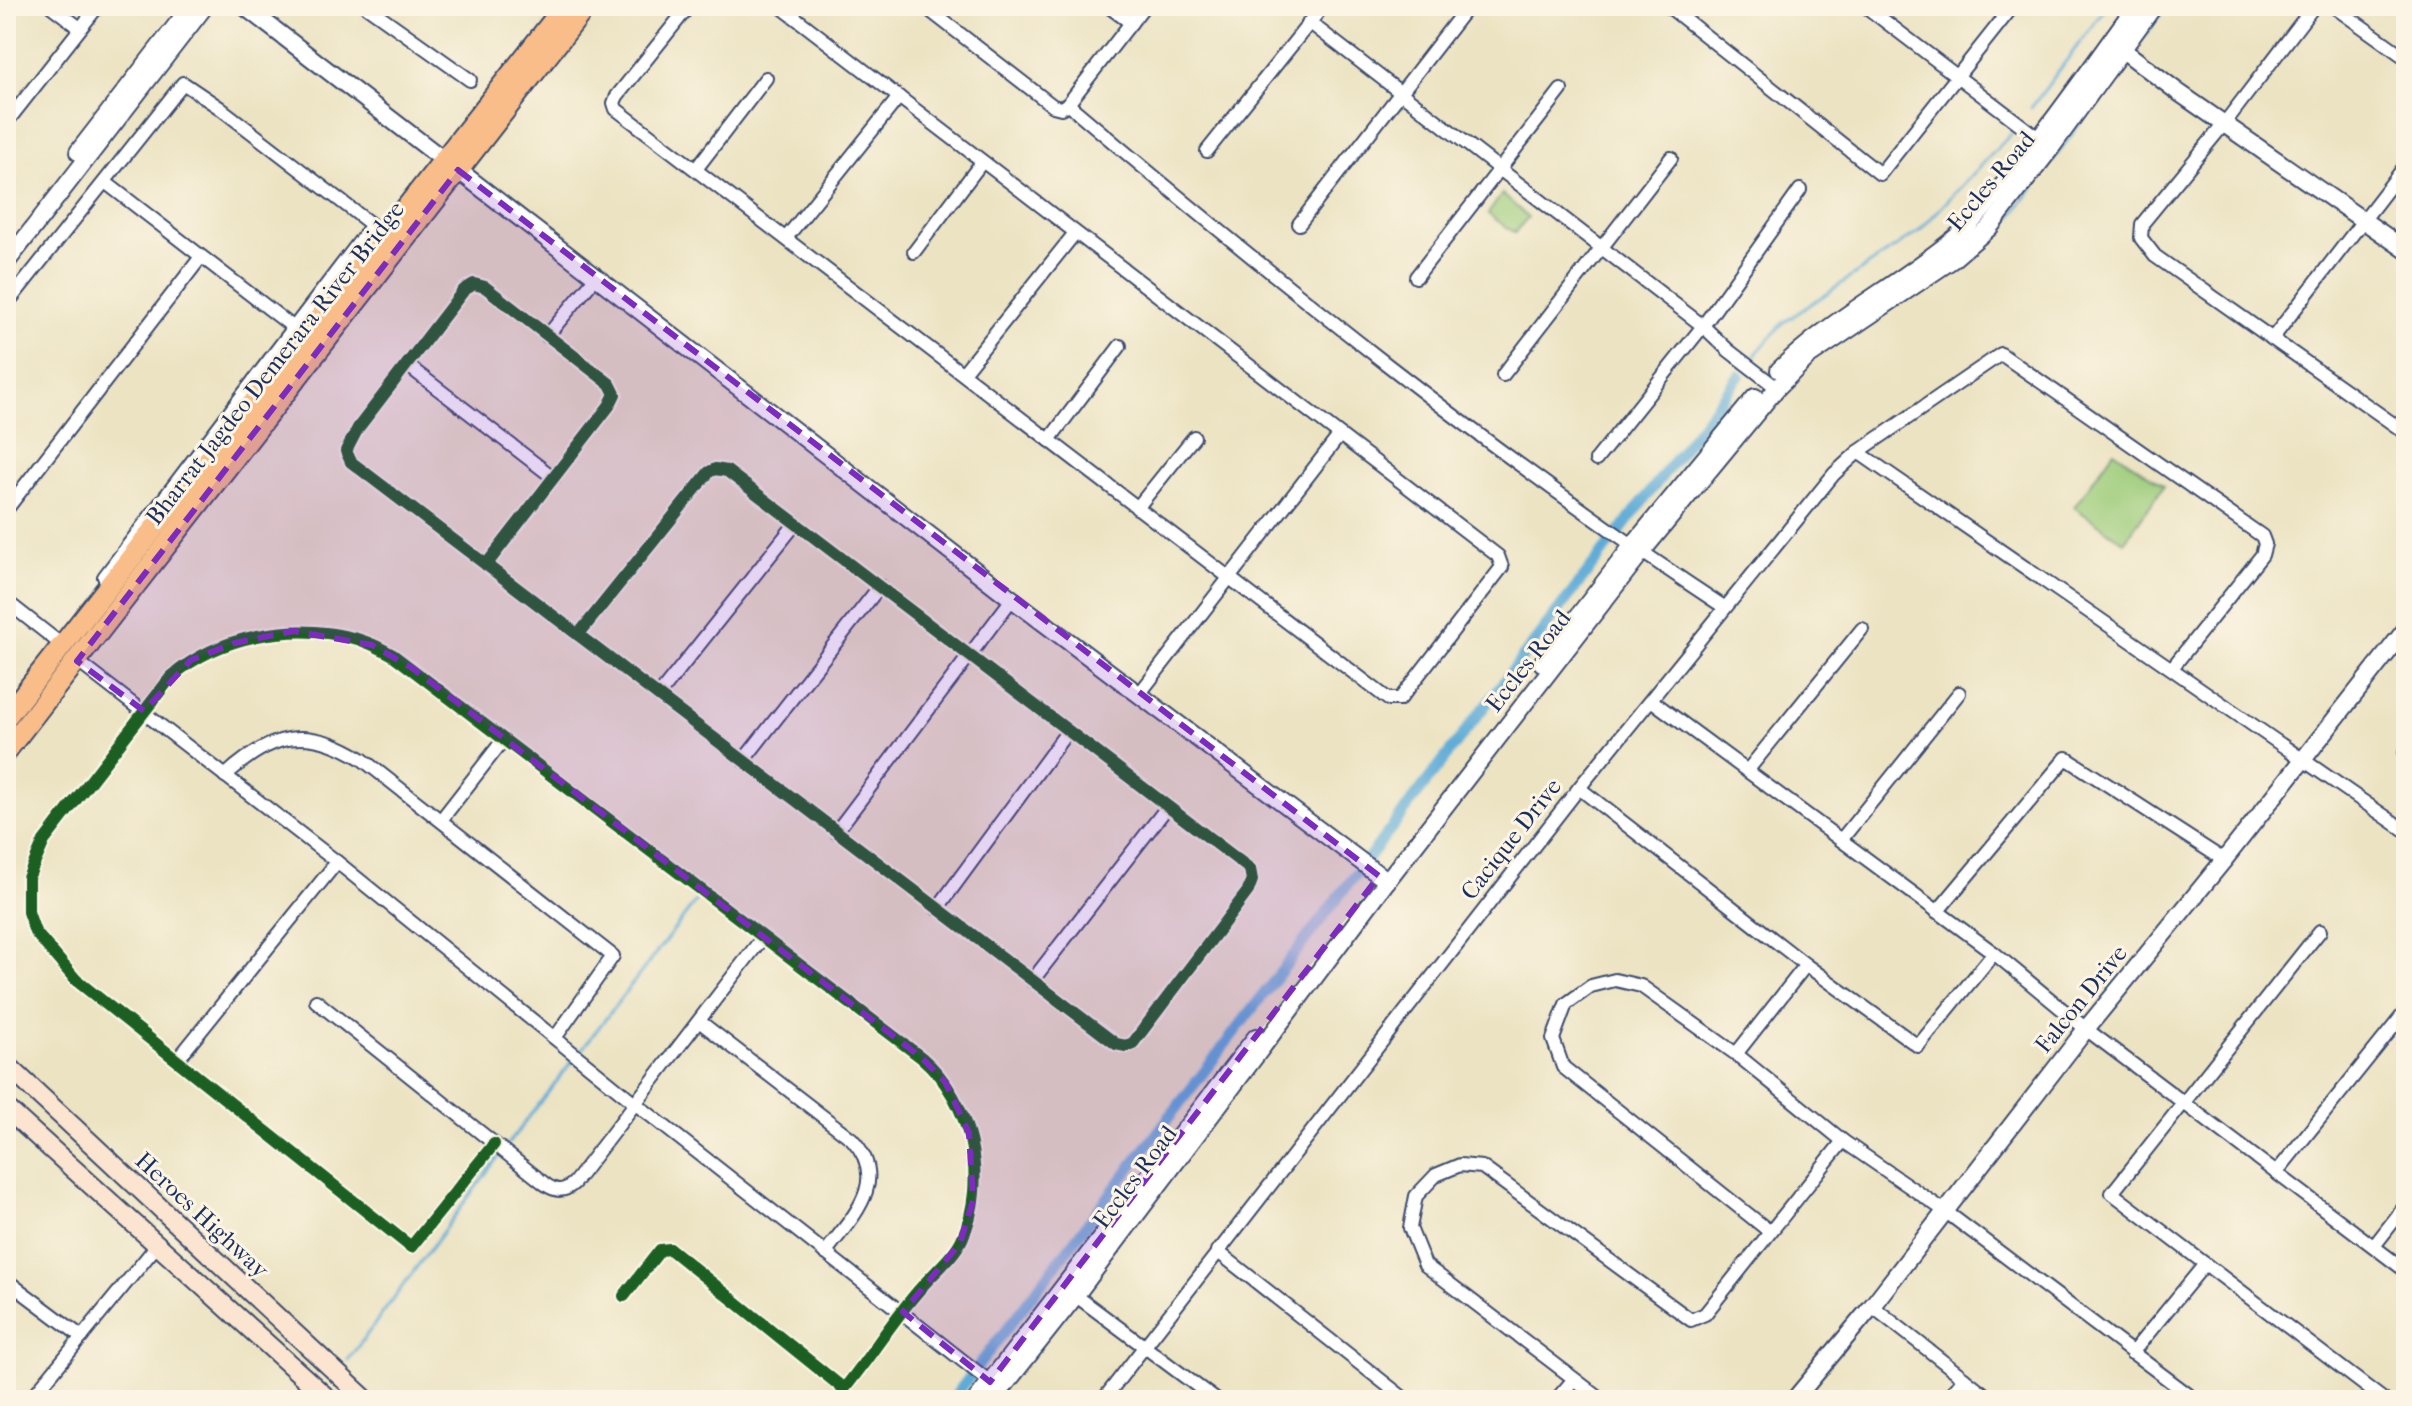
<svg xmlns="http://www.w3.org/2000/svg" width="2412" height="1406" font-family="'IM FELL French Canon',serif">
  <rect width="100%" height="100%" fill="#fcf5e5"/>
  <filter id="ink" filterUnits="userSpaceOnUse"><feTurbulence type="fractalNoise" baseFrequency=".0125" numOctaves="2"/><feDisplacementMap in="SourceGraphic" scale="16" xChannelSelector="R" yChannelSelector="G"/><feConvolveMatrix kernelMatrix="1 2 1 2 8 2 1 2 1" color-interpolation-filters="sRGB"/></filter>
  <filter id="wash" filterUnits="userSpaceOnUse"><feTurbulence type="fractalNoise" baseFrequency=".006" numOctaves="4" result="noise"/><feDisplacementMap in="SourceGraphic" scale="32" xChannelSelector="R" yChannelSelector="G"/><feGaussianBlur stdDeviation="1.8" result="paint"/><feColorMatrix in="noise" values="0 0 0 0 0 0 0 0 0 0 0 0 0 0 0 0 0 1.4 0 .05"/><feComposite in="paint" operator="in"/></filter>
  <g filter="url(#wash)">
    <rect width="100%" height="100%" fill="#ece3c2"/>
    <g fill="#9dcc7a" stroke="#5c7e6c" stroke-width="2">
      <path d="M1502,194l26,23 -13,16 -27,-19z"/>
      <path d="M2114,451l50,35 -40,56 -50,-35z"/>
    </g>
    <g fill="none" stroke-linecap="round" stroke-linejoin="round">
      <g stroke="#5dabd7" stroke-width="3">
        <path d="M2139,44l28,-38"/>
        <path d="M2031,108l76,-102"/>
        <path d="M1995,239l123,-167"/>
        <path d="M1755,355l28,-32 135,-91 93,-98"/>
        <path d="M6,733l8,-10"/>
        <path d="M579,1053l117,-152"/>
        <path d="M508,1144l66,-85"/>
        <path d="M348,1360l150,-203"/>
      </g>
      <g stroke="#5dabd7" stroke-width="11">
        <path d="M1620,531l119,-155"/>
        <path d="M952,1400l659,-858"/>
      </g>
    </g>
  </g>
  <g filter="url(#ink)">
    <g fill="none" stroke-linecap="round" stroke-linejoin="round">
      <defs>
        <g id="minor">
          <path d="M51,6l29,22"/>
          <path d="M366,6l104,74"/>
          <path d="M689,6l-72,90 -3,7 2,6 772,590h12l102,-132 -4,-11 -718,-550"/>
          <path d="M924,6l129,100 8,2 7,-4 76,-98"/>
          <path d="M1108,6l23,17"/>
          <path d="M1668,6l212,168 133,-168"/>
          <path d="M1865,6l181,138"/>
          <path d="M2314,6l-90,118 -82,100 -1,14 14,18 251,177"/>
          <path d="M2333,6l73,52"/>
          <path d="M1309,22l394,304 25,24 49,38"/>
          <path d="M1068,104c210,178 426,352 656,503"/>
          <path d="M6,123l92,-117"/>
          <path d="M1207,151l116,-145"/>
          <path d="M696,169l70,-91"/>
          <path d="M105,182l189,146"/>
          <path d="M1299,224l169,-218"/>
          <path d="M786,238l113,-141"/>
          <path d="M914,252l68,-90"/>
          <path d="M1416,277l145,-187"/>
          <path d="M6,305l177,-222 37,25 152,117 -268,352"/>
          <path d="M547,336l50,-60"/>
          <path d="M2272,339l134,-174"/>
          <path d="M407,365l147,113"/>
          <path d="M963,373l112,-140"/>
          <path d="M1503,375l168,-217"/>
          <path d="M1049,440l71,-94"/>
          <path d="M1858,452l548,379"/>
          <path d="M1596,460l107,-134 97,-136"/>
          <path d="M1137,508l57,-71"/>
          <path d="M6,510l195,-253"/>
          <path d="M486,565l123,-159 6,-12 -5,-10 -125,-97 -11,-3 -10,6 -106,138 -12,23 5,11 765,582 10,2 7,-3 115,-152 4,-11 -2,-11 -523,-398 -12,-2 -6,3 -131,163"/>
          <path d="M6,601l56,44"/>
          <path d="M77,661l260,201 299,242 359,282"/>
          <path d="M1140,693l199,-257"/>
          <path d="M658,696l138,-173"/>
          <path d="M1651,700l343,253 92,76 320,242"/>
          <path d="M2405,753l1,-1"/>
          <path d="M743,761l137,-175"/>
          <path d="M1747,771l115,-142"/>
          <path d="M225,776c46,-43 83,-51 137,-17l251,197 -58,82"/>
          <path d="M1579,788l227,177 112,81 76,-93"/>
          <path d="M441,820l63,-81"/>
          <path d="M836,832l176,-233"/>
          <path d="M1841,840l118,-147"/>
          <path d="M937,909l130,-177"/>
          <path d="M1937,912l129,-154 158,102"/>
          <path d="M2320,931l-208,262 272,207"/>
          <path d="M1032,981l136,-175"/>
          <path d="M316,1001l229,183c11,8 19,8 29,-1l189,-246"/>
          <path d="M699,1021l153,118c39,43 0,78 -27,114"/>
          <path d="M1736,1054l70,-89"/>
          <path d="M178,1059l159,-197"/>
          <path d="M494,1144l-83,103 -335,-267 -41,-48 -7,-20v-34l16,-37 127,-164c47,-41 121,-55 182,-39 14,3 27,10 40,17l529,403c49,42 67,122 40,181 -9,19 -30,35 -43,51 -27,31 -49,67 -75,99l-174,-140 -10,1 -3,4 -33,42"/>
          <path d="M2276,1173l130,-162"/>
          <path d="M1769,1231l-206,-164 -10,-28 13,-35 25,-18 24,-6 26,6 95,68 107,87 102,70 245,185 2,4"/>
          <path d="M2374,1246l32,-41"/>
          <path d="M1217,1251l189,149"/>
          <path d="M6,1280l76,57"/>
          <path d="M1071,1292l145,108"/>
          <path d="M1872,1306l120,94"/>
          <path d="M2132,1353l73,-89"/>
          <path d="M30,1400l128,-156"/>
          <path d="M1103,1400l476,-612 255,-314 24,-22 143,-98 261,182 3,8 -3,11 -90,113"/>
          <path d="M1556,1400l18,-21"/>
          <path d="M1602,1400l-177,-135 -15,-37 6,-32 20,-21 24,-10 22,2 209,153 14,-6 138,-173"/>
          <path d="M1946,1400l18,-22"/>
          <path d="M2402,1400l4,-5"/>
        </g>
        <g id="tertiary">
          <path d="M244,6l201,155"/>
          <path d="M2115,44l63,48 228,158"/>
          <path d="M78,152l113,-146"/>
          <path d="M458,170l554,429 375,282"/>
          <path d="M6,263l199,-257"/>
          <path d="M1779,370c51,-51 120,-85 176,-132 25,-22 44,-48 64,-74 41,-51 78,-105 117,-158"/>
          <path d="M1542,663l90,-117 123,-149"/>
          <path d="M976,1400l280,-363"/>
          <path d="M993,1400l83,-105 311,-414 254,-328 136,-165 31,-31 144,-97 37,-32 62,-80 103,-142"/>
          <path d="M1794,1400l78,-94 214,-277 138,-169 182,-231"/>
        </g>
        <g id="secondary">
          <path d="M6,1064l360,336"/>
          <path d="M6,1108l323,292"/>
        </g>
        <g id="primary">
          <path d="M6,717l559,-711"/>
          <path d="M6,751l580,-745"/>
        </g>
      </defs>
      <use href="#minor" stroke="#3a4a6d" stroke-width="16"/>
      <use href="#tertiary" stroke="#3a4a6d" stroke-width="20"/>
      <use href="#secondary" stroke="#3a4a6d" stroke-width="22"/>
      <use href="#primary" stroke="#3a4a6d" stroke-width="24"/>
      <use href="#minor" stroke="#fff" stroke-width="12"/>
      <use href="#tertiary" stroke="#fff" stroke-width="16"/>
      <use href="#secondary" stroke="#fce5d0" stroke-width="18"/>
      <use href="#primary" stroke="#f8bd89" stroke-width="20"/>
      <defs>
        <g id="cycleway">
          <path d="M486,565l123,-159 6,-12 -5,-10 -125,-97 -11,-3 -10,6 -106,138 -12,23 5,11 765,582 10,2 7,-3 115,-152 4,-11 -2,-11 -523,-398 -12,-2 -6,3 -131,163"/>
          <path d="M494,1144l-83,103 -335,-267 -41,-48 -7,-20v-34l16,-37 127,-164c47,-41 121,-55 182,-39 14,3 27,10 40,17l529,403c49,42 67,122 40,181 -9,19 -30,35 -43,51 -27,31 -49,67 -75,99l-174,-140 -10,1 -3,4 -33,42"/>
        </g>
      </defs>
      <use href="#cycleway" stroke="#fcf5e5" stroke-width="17"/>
      <use href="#cycleway" stroke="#1b5e20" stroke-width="12"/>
    </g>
  </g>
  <path fill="#7b2cbf" fill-opacity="0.2" stroke="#7b2cbf" stroke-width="6" stroke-dasharray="16 10" stroke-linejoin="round" d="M458,170l921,706 -389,506 -87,-70 57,-69 13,-43 -4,-67 -24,-51 -23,-24 -510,-390 -40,-23 -79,-14 -58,12 -44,17 -47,51 -67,-50z"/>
  <g text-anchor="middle" stroke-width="6" stroke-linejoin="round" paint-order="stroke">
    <g font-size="24" fill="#1b2f5e" stroke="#fcf5e5">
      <text transform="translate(1991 181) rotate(-50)" y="8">Eccles Road</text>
      <text transform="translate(275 363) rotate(-52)" y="8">Bharrat Jagdeo Demerara River Bridge</text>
      <text transform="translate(1528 661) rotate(-52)" y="8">Eccles Road</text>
      <text transform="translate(1511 839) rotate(-52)" y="8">Cacique Drive</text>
      <text transform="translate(2081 999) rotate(-51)" y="8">Falcon Drive</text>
      <text transform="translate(1135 1177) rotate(-53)" y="8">Eccles Road</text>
      <text transform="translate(202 1215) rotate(43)" y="8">Heroes Highway</text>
    </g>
  </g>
  <rect width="2412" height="1406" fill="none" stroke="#fcf5e5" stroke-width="32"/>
</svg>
